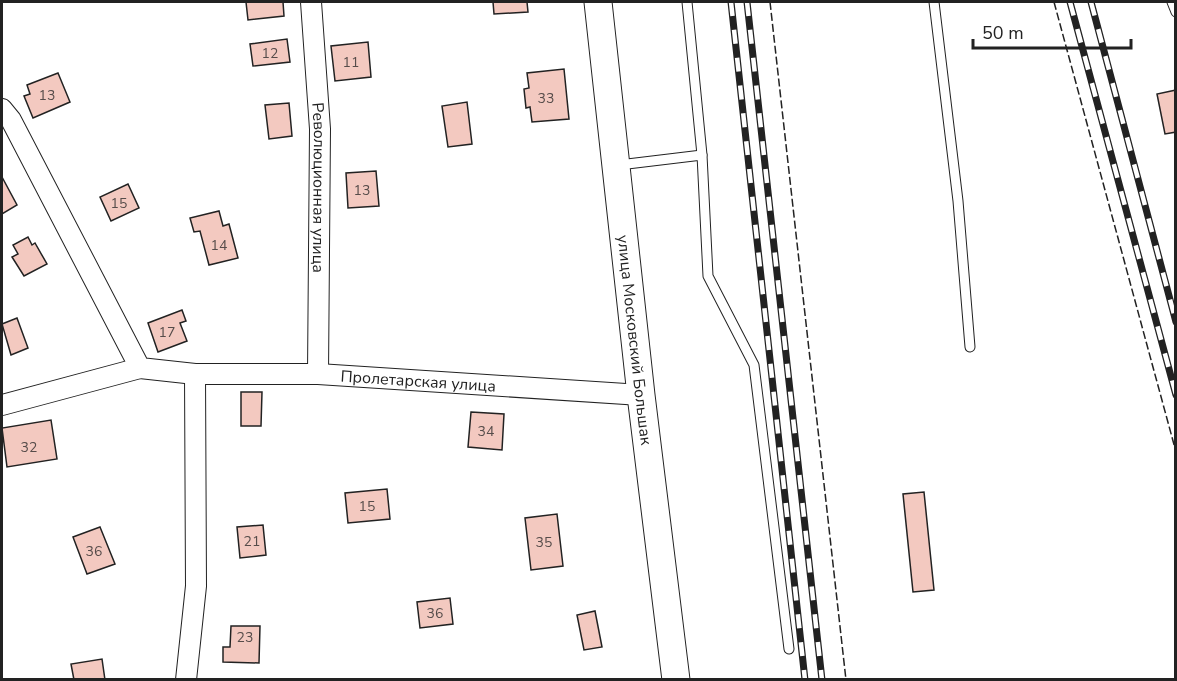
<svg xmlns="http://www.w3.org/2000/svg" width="1177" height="681" font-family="'Nunito Sans',sans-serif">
  <rect width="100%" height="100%" fill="#fff"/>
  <g fill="#f3c9c0" stroke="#222" stroke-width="1.5">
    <path d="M246,2h37l1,14 -36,4z"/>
    <path d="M493,2h34l1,10 -34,2z"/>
    <path d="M287,39l3,23 -37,4 -3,-22z"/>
    <path d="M368,42l3,35 -36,4 -4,-35z"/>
    <path d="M564,69l5,50 -37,3 -2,-15 -4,1 -2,-19 5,-1 -2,-15z"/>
    <path d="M58,73l12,29 -37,16 -9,-22 6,-2 -3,-9z"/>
    <path d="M1176,90v42l-11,2 -8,-40z"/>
    <path d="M467,102l5,42 -24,3 -6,-41z"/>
    <path d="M289,103l3,33 -23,3 -4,-34z"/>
    <path d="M376,171l3,35 -31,2 -2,-35z"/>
    <path d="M2,177l15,28 -15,9z"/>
    <path d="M128,184l11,24 -28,13 -11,-24z"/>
    <path d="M219,211l4,15 6,-2 9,34 -29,7 -9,-34 -6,1 -4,-14z"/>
    <path d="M28,237l4,8 3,-2 12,21 -23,12 -12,-19 6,-3 -5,-9z"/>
    <path d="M182,310l4,11 -6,2 7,18 -29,11 -10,-29z"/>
    <path d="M17,318l11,30 -17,7 -9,-31z"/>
    <path d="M241,392h21l-1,34h-20z"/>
    <path d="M471,412l33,2 -2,36 -34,-3z"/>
    <path d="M51,420l6,39 -50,8 -5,-39z"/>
    <path d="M387,489l3,30 -42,4 -3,-30z"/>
    <path d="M924,492l10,98 -21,2 -10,-98z"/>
    <path d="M557,514l6,52 -32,4 -6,-52z"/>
    <path d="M263,525l3,30 -26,3 -3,-31z"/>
    <path d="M100,527l15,37 -28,10 -14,-37z"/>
    <path d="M450,598l3,26 -33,4 -3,-26z"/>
    <path d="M595,611l7,36 -18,3 -7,-35z"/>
    <path d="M231,626h29l-1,37 -36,-1v-15h7z"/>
    <path d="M102,659l3,21h-31l-3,-16z"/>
  </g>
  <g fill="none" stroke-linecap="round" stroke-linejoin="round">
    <defs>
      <g id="lane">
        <path d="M687,2l15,153"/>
        <path d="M934,2l24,199 12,146"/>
        <path d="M1172,2l4,10"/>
        <path d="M619,165l83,-10 6,121 46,89 35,284"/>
      </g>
      <g id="street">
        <path id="s1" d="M311,2l9,127 -2,245"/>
        <path d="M2,109l9,11 129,248 55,6"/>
        <path d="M2,405l138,-37"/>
        <path id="s2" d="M186,680l10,-94 -1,-212h123l323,21"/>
      </g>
      <g id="secondary">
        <path id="s3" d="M598,2l43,393 35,285"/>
      </g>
    </defs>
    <use href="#lane" stroke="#222" stroke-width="11"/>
    <use href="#street" stroke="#222" stroke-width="22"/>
    <use href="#secondary" stroke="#222" stroke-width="29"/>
    <use href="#lane" stroke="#fff" stroke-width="9"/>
    <use href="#street" stroke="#fff" stroke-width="20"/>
    <use href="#secondary" stroke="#fff" stroke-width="27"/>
    <defs>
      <g id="rail">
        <path d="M731,2l74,678"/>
        <path d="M747,2l75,678"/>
        <path d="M1070,2l106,393"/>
        <path d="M1091,2l85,320"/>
      </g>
    </defs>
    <use href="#rail" stroke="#222" stroke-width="7"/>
    <use href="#rail" stroke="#fff" stroke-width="4.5" stroke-dasharray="14" stroke-linecap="butt"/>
    <g stroke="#222" stroke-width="1.5" stroke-dasharray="8 3" stroke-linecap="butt">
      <path d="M770,2l76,678"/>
      <path d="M1054,2l122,450"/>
    </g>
  </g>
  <g text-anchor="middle" stroke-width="4.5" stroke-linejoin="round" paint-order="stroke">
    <g font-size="14" fill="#564c4a">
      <text x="270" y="58">12</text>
      <text x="351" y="67">11</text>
      <text x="47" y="100">13</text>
      <text x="546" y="103">33</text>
      <text x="362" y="195">13</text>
      <text x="119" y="208">15</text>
      <text x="219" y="250">14</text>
      <text x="167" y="337">17</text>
      <text x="486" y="436">34</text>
      <text x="29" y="452">32</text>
      <text x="367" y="511">15</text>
      <text x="252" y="546">21</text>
      <text x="544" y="547">35</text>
      <text x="94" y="556">36</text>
      <text x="435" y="618">36</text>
      <text x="245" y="642">23</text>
    </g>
    <g font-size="16" fill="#222" stroke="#fff">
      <text dy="6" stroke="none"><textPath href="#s1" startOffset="186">Революционная улица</textPath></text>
      <text dy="6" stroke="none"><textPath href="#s3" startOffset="340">улица Московский Большак</textPath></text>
      <text dy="6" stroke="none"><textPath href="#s2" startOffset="530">Пролетарская улица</textPath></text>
    </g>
  </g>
  <rect width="1177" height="681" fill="none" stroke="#222222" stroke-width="6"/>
  <path d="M973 39v9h158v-9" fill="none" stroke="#222222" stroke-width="3"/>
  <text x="982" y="39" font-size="18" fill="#222222" stroke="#ffffff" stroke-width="4.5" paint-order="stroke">50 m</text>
</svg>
